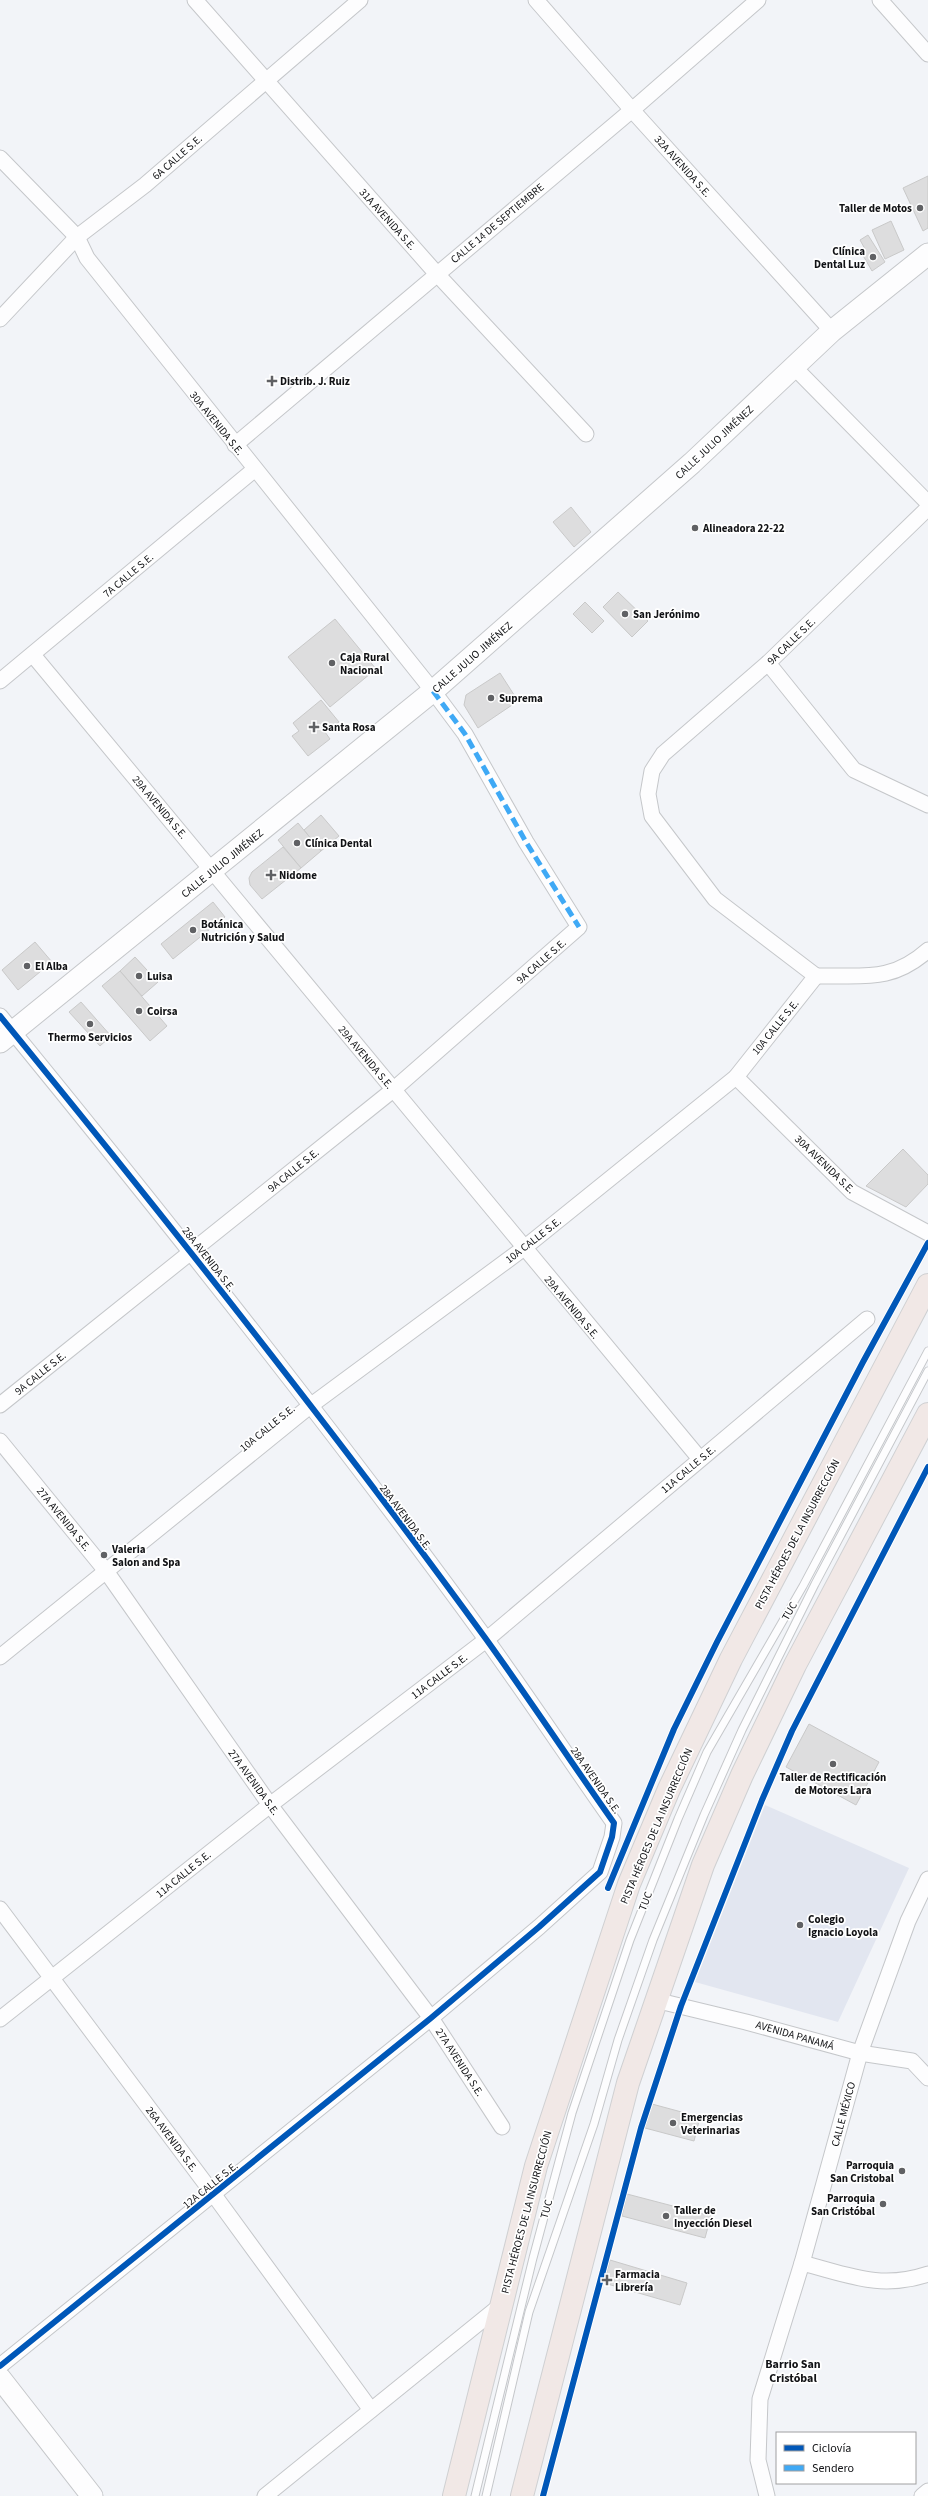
<svg xmlns="http://www.w3.org/2000/svg" width="928" height="2496" font-family="'Source Sans 3',sans-serif">
  <rect width="100%" height="100%" fill="#f2f4f8"/>
  <path fill="#e2e6f0" d="M765,1805l144,63 -71,154 -143,-40z"/>
  <g fill="#ddddde" stroke="#c9c9c9">
    <path d="M928,176v52l-5,3 -20,-43z"/>
    <path d="M891,221l13,29 -19,9 -13,-29z"/>
    <path d="M868,235l17,27 -13,9 -11,-19 4,-3 -5,-9z"/>
    <path d="M571,507l20,25 -17,15 -21,-25z"/>
    <path d="M618,592l30,29 -16,16 -29,-30z"/>
    <path d="M585,602l19,19 -12,12 -19,-19z"/>
    <path d="M335,619l41,50 -46,38 -42,-50z"/>
    <path d="M500,673l18,28 -40,27 -14,-23 2,-10z"/>
    <path d="M321,700l18,22 -14,10 5,7 -22,17 -16,-20 7,-5 -6,-8z"/>
    <path d="M321,815l18,21 -18,15 -17,-21z"/>
    <path d="M298,823l23,28 -20,17 -23,-28z"/>
    <path d="M283,847l18,21 -39,31 -12,-14 -1,-7 3,-6z"/>
    <path d="M213,902l12,15 -52,42 -12,-15z"/>
    <path d="M35,942l17,20 -34,28 -16,-20z"/>
    <path d="M135,957l23,25 -16,14 -22,-25z"/>
    <path d="M120,971l47,55 -17,15 -48,-55z"/>
    <path d="M81,1002l30,34 -11,10 -31,-34z"/>
    <path d="M903,1149l25,26v9l-22,23 -40,-21z"/>
    <path d="M809,1724l70,38 -23,43 -70,-38z"/>
    <path d="M652,2104l48,13 -6,24 -49,-13z"/>
    <path d="M627,2194l84,22 -6,22 -83,-22z"/>
    <path d="M610,2260l77,23 -7,22 -76,-22z"/>
  </g>
  <g fill="none" stroke-linecap="round" stroke-linejoin="round">
    <defs>
      <g id="lane">
        <path d="M475,2496l58,-238 39,-145 58,-173 48,-121 29,-67 96,-166 125,-235"/>
        <path d="M486,2496l43,-184 65,-188 24,-84 35,-100 51,-125 38,-85 73,-146 113,-213"/>
      </g>
      <g id="street">
        <path d="M195,0l241,273 150,161"/>
        <path d="M536,0l96,110 200,221"/>
        <path d="M880,0l48,54"/>
        <path d="M0,158l77,79 10,21 346,433 32,43 61,108 53,85 -186,163 -393,315"/>
        <path d="M0,319l77,-82 68,-52 215,-185"/>
        <path d="M794,367l134,136"/>
        <path d="M235,445l397,-335 126,-110"/>
        <path d="M33,655l667,804"/>
        <path d="M768,663l86,107 74,35"/>
        <path d="M0,681l255,-212"/>
        <path d="M816,976l-101,-77 -63,-83 -4,-22 4,-23 11,-17 105,-91 160,-155"/>
        <path d="M816,976c47,-1 75,7 112,-26"/>
        <path d="M0,1016c167,204 331,410 486,623 44,61 85,123 128,184l-2,14 -12,35 -61,55 -108,91 -431,348"/>
        <path d="M736,1077l116,115 76,41"/>
        <path d="M0,1441l106,130 164,234 161,213 71,109"/>
        <path d="M0,1657l310,-251 214,-158 212,-171 80,-101"/>
        <path d="M0,1909l214,286 157,215"/>
        <path d="M655,2000l91,22 114,31 52,8 16,17"/>
        <path d="M0,2019l270,-214 216,-165 381,-321"/>
        <path d="M802,2263c47,12 78,27 126,11"/>
        <path d="M265,2496l236,-191"/>
        <path d="M767,2496l-9,-36 2,-61 42,-136 58,-210 48,-132 20,-42"/>
        <path d="M922,2496l6,-5"/>
      </g>
      <g id="secondary">
        <path d="M0,1042l433,-351 259,-228 140,-132 96,-77"/>
        <path d="M0,2378l92,118"/>
      </g>
      <g id="primary">
        <path d="M454,2496l82,-330 93,-282 40,-95 62,-130 197,-374"/>
        <path d="M522,2496l106,-413 75,-218 39,-90 53,-110 133,-251"/>
      </g>
    </defs>
    <use href="#lane" stroke="#c5c7ca" stroke-width="9"/>
    <use href="#street" stroke="#c5c7ca" stroke-width="17"/>
    <use href="#secondary" stroke="#c5c7ca" stroke-width="23"/>
    <use href="#primary" stroke="#cfd0d2" stroke-width="24"/>
    <use href="#lane" stroke="#fdfdfe" stroke-width="7"/>
    <use href="#street" stroke="#fdfdfe" stroke-width="15"/>
    <use href="#secondary" stroke="#fdfdfe" stroke-width="21"/>
    <use href="#primary" stroke="#f1e8e6" stroke-width="22"/>
    <path stroke="#3fa9f5" stroke-width="5" stroke-dasharray="10 5" stroke-linecap="butt" d="M433,691l32,43 61,108 53,85"/>
    <defs>
      <g id="cycleway">
        <path d="M0,1016c167,204 331,410 486,623 44,61 85,123 128,184l-2,14 -12,35 -61,55 -108,91 -431,348"/>
        <path d="M608,1888l66,-159 43,-87 146,-280 65,-119"/>
        <path d="M543,2496l98,-368 40,-122 81,-206 30,-69 136,-264"/>
      </g>
    </defs>
    <use href="#cycleway" stroke="#fff" stroke-width="8"/>
    <use href="#cycleway" stroke="#0057b8" stroke-width="6"/>
  </g>
  <g fill="#606164" stroke="#fff" stroke-width="1.5">
    <circle cx="920" cy="208" r="4"/>
    <circle cx="873" cy="257" r="4"/>
    <path d="M270 375h4v4h4v4h-4v4h-4v-4h-4v-4h4z"/>
    <circle cx="695" cy="528" r="4"/>
    <circle cx="625" cy="614" r="4"/>
    <circle cx="332" cy="663" r="4"/>
    <circle cx="491" cy="698" r="4"/>
    <path d="M312 721h4v4h4v4h-4v4h-4v-4h-4v-4h4z"/>
    <circle cx="297" cy="843" r="4"/>
    <path d="M269 869h4v4h4v4h-4v4h-4v-4h-4v-4h4z"/>
    <circle cx="193" cy="930" r="4"/>
    <circle cx="27" cy="966" r="4"/>
    <circle cx="139" cy="976" r="4"/>
    <circle cx="139" cy="1011" r="4"/>
    <circle cx="90" cy="1024" r="4"/>
    <circle cx="104" cy="1555" r="4"/>
    <circle cx="833" cy="1764" r="4"/>
    <circle cx="800" cy="1925" r="4"/>
    <circle cx="673" cy="2123" r="4"/>
    <circle cx="902" cy="2171" r="4"/>
    <circle cx="883" cy="2204" r="4"/>
    <circle cx="666" cy="2216" r="4"/>
    <path d="M605 2274h4v4h4v4h-4v4h-4v-4h-4v-4h4z"/>
  </g>
  <g text-anchor="middle" stroke-width="3.5" stroke-linejoin="round" paint-order="stroke">
    <g font-size="11" fill="#111215" stroke="#fff">
      <text transform="translate(177 157) rotate(-41)" y="4">6A CALLE S.E.</text>
      <text transform="translate(683 166) rotate(48)" y="4">32A AVENIDA S.E.</text>
      <text transform="translate(388 219) rotate(48)" y="4">31A AVENIDA S.E.</text>
      <text transform="translate(497 223) rotate(-40)" y="4">CALLE 14 DE SEPTIEMBRE</text>
      <text transform="translate(217 423) rotate(51)" y="4">30A AVENIDA S.E.</text>
      <text transform="translate(714 442) rotate(-43)" y="4">CALLE JULIO JIMÉNEZ</text>
      <text transform="translate(128 575) rotate(-40)" y="4">7A CALLE S.E.</text>
      <text transform="translate(791 641) rotate(-44)" y="4">9A CALLE S.E.</text>
      <text transform="translate(472 657) rotate(-41)" y="4">CALLE JULIO JIMÉNEZ</text>
      <text transform="translate(160 807) rotate(50)" y="4">29A AVENIDA S.E.</text>
      <text transform="translate(222 863) rotate(-39)" y="4">CALLE JULIO JIMÉNEZ</text>
      <text transform="translate(541 961) rotate(-41)" y="4">9A CALLE S.E.</text>
      <text transform="translate(775 1027) rotate(-51)" y="4">10A CALLE S.E.</text>
      <text transform="translate(366 1057) rotate(50)" y="4">29A AVENIDA S.E.</text>
      <text transform="translate(825 1164) rotate(44)" y="4">30A AVENIDA S.E.</text>
      <text transform="translate(293 1170) rotate(-39)" y="4">9A CALLE S.E.</text>
      <text transform="translate(533 1240) rotate(-38)" y="4">10A CALLE S.E.</text>
      <text transform="translate(209 1259) rotate(52)" y="4">28A AVENIDA S.E.</text>
      <text transform="translate(572 1307) rotate(50)" y="4">29A AVENIDA S.E.</text>
      <text transform="translate(40 1373) rotate(-39)" y="4">9A CALLE S.E.</text>
      <text transform="translate(267 1428) rotate(-39)" y="4">10A CALLE S.E.</text>
      <text transform="translate(688 1469) rotate(-40)" y="4">11A CALLE S.E.</text>
      <text transform="translate(406 1517) rotate(53)" y="4">28A AVENIDA S.E.</text>
      <text transform="translate(64 1519) rotate(51)" y="4">27A AVENIDA S.E.</text>
      <text transform="translate(797 1534) rotate(-62)" y="4">PISTA HÉROES DE LA INSURRECCIÓN</text>
      <text transform="translate(789 1611) rotate(-60)" y="4">TUC</text>
      <text transform="translate(439 1676) rotate(-37)" y="4">11A CALLE S.E.</text>
      <text transform="translate(596 1780) rotate(55)" y="4">28A AVENIDA S.E.</text>
      <text transform="translate(254 1782) rotate(54)" y="4">27A AVENIDA S.E.</text>
      <text transform="translate(656 1826) rotate(-67)" y="4">PISTA HÉROES DE LA INSURRECCIÓN</text>
      <text transform="translate(183 1874) rotate(-39)" y="4">11A CALLE S.E.</text>
      <text transform="translate(645 1901) rotate(-69)" y="4">TUC</text>
      <text transform="translate(795 2035) rotate(16)" y="4">AVENIDA PANAMÁ</text>
      <text transform="translate(460 2062) rotate(57)" y="4">27A AVENIDA S.E.</text>
      <text transform="translate(843 2114) rotate(-75)" y="4">CALLE MÉXICO</text>
      <text transform="translate(172 2139) rotate(53)" y="4">26A AVENIDA S.E.</text>
      <text transform="translate(210 2185) rotate(-39)" y="4">12A CALLE S.E.</text>
      <text transform="translate(546 2209) rotate(-75)" y="4">TUC</text>
      <text transform="translate(526 2212) rotate(-75)" y="4">PISTA HÉROES DE LA INSURRECCIÓN</text>
    </g>
    <g font-size="11" font-weight="bold" fill="#111215" stroke="#fff" text-anchor="start">
      <text x="912" y="212" text-anchor="end">Taller de Motos</text>
      <text x="865" y="255" text-anchor="end">Clínica<tspan x="865" dy="13">Dental Luz</tspan></text>
      <text x="280" y="385">Distrib. J. Ruiz</text>
      <text x="703" y="532">Alineadora 22-22</text>
      <text x="633" y="618">San Jerónimo</text>
      <text x="340" y="661">Caja Rural<tspan x="340" dy="13">Nacional</tspan></text>
      <text x="499" y="702">Suprema</text>
      <text x="322" y="731">Santa Rosa</text>
      <text x="305" y="847">Clínica Dental</text>
      <text x="279" y="879">Nidome</text>
      <text x="201" y="928">Botánica<tspan x="201" dy="13">Nutrición y Salud</tspan></text>
      <text x="35" y="970">El Alba</text>
      <text x="147" y="980">Luisa</text>
      <text x="147" y="1015">Coirsa</text>
      <text x="90" y="1041" text-anchor="middle">Thermo Servicios</text>
      <text x="112" y="1553">Valeria<tspan x="112" dy="13">Salon and Spa</tspan></text>
      <text x="833" y="1781" text-anchor="middle">Taller de Rectificación<tspan x="833" dy="13">de Motores Lara</tspan></text>
      <text x="808" y="1923">Colegio<tspan x="808" dy="13">Ignacio Loyola</tspan></text>
      <text x="681" y="2121">Emergencias<tspan x="681" dy="13">Veterinarias</tspan></text>
      <text x="894" y="2169" text-anchor="end">Parroquia<tspan x="894" dy="13">San Cristobal</tspan></text>
      <text x="875" y="2202" text-anchor="end">Parroquia<tspan x="875" dy="13">San Cristóbal</tspan></text>
      <text x="674" y="2214">Taller de<tspan x="674" dy="13">Inyección Diesel</tspan></text>
      <text x="615" y="2278">Farmacia<tspan x="615" dy="13">Librería</tspan></text>
    </g>
    <g font-size="12" font-weight="bold" fill="#111215" stroke="#fff">
      <text x="793" y="2368">Barrio San<tspan x="793" dy="14">Cristóbal</tspan></text>
    </g>
  </g>
  <rect x="776" y="2432" width="140" height="52" fill="#ffffff" stroke="#a0a0a1"/>
  <rect x="784" y="2445" width="20" height="6" fill="#0057b8" stroke="#a0a0a1"/>
  <text x="812" y="2452" font-size="12" fill="#111215">Ciclovía</text>
  <rect x="784" y="2465" width="20" height="6" fill="#3fa9f5" stroke="#a0a0a1"/>
  <text x="812" y="2472" font-size="12" fill="#111215">Sendero</text>
</svg>
